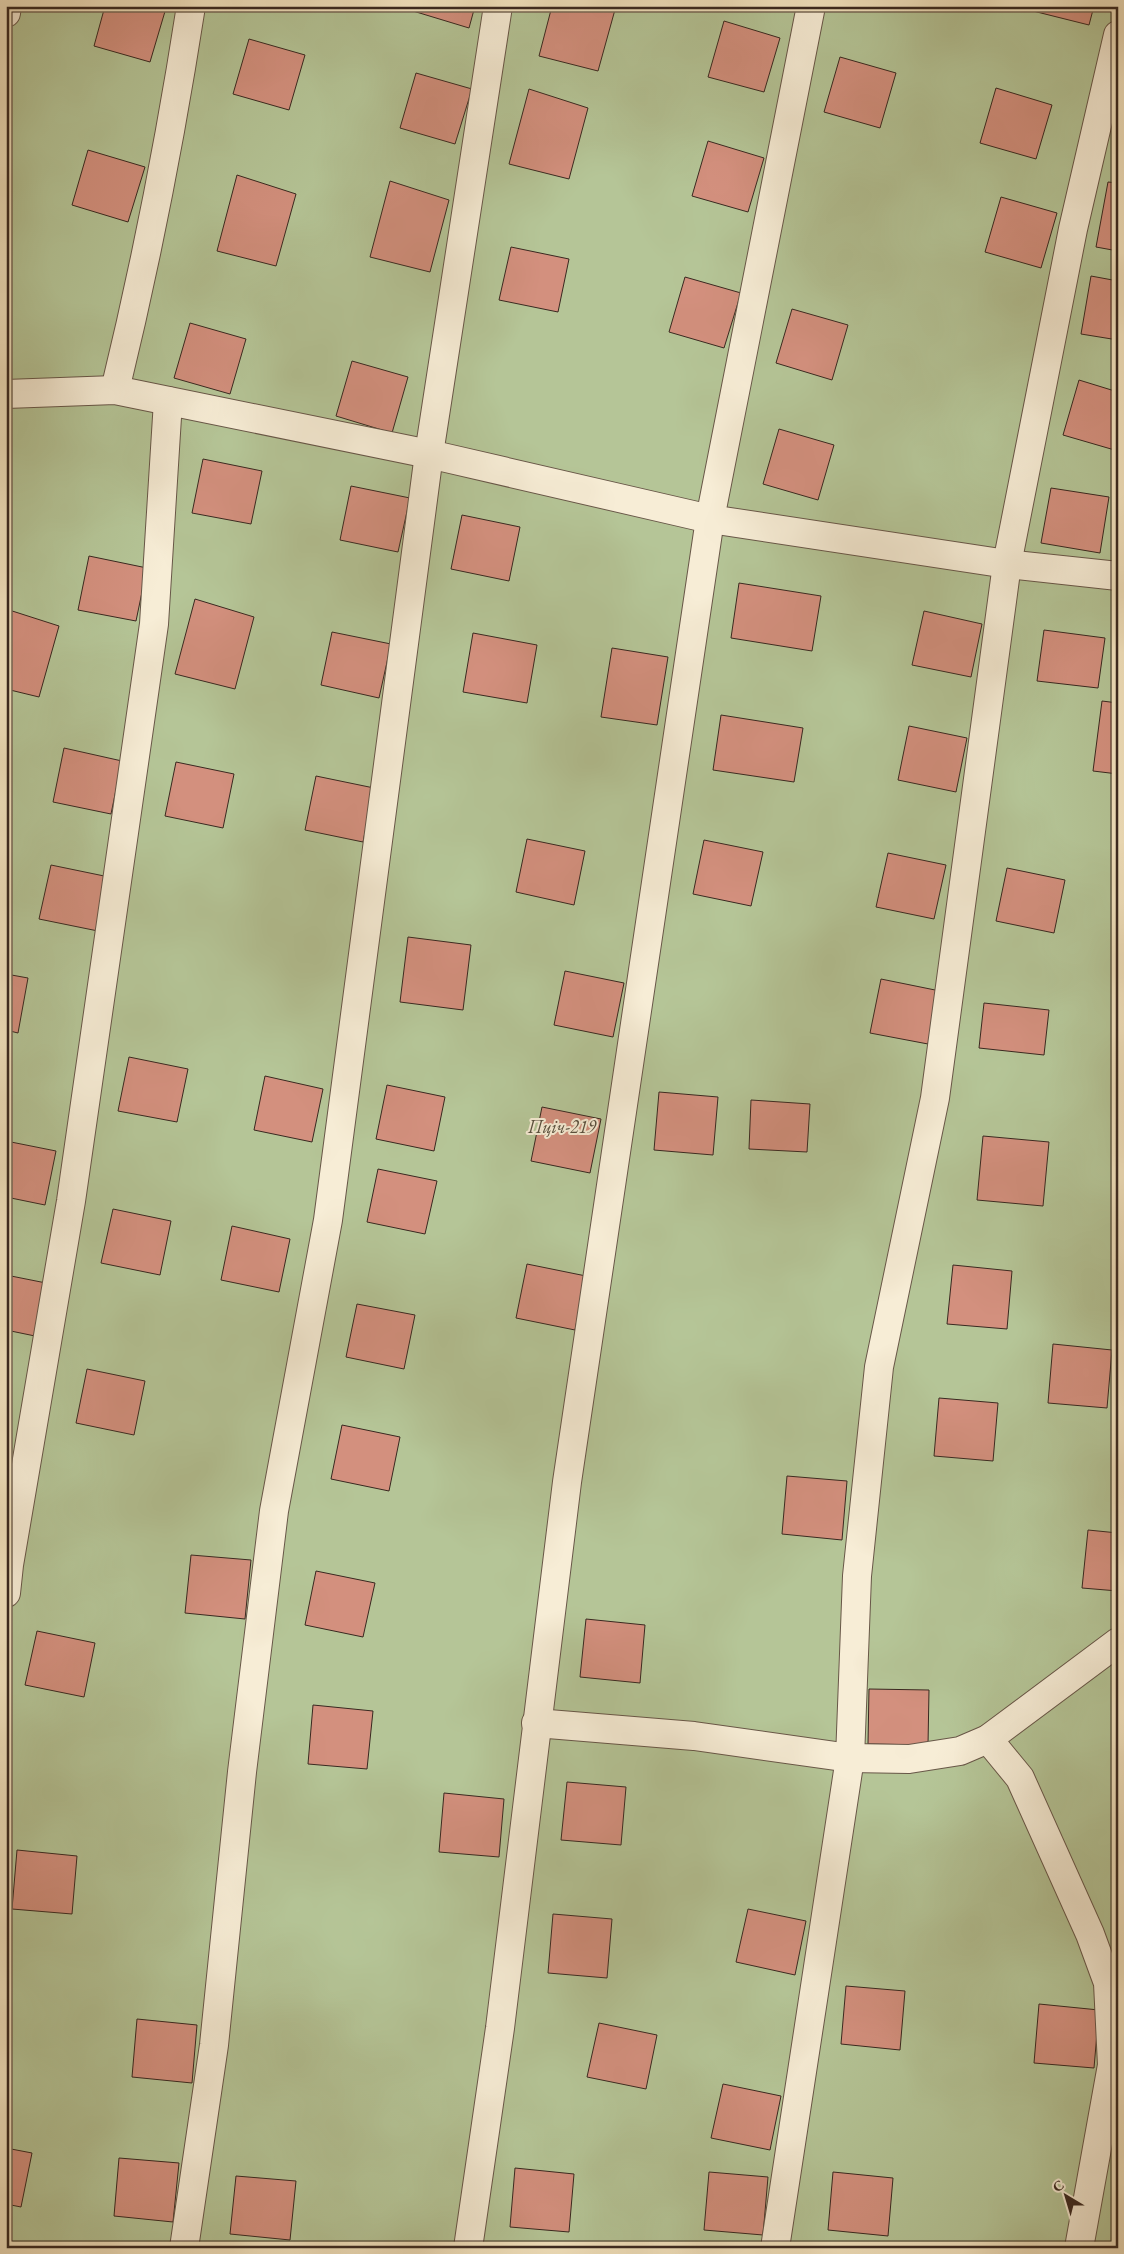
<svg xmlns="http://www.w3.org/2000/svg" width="1124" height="2254" font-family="'EB Garamond',serif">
  <rect width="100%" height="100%" fill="#f3e4c0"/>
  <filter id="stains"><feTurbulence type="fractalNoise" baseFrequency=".004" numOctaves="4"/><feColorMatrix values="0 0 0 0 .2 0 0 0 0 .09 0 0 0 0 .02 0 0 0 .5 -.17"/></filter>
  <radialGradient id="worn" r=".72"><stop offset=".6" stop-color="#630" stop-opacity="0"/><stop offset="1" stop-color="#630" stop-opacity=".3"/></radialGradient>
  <rect fill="#b5c597" stroke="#77765c" x="6" y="6" width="1112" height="2242"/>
  <g fill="#d3907e" stroke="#392820">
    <path d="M105,6l61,2 -16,54 -56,-16z"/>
    <path d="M414,6h61l-6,22 -56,-17z"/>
    <path d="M552,6h64l-18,65 -59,-15z"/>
    <path d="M1030,6h64l-5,19 -60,-15z"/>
    <path d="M724,21l56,17 -16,54 -56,-15z"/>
    <path d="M249,39l56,16 -16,55 -56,-16z"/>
    <path d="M840,57l56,16 -16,55 -56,-16z"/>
    <path d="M416,73l56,16 -17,55 -55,-16z"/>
    <path d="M996,88l56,17 -16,54 -56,-16z"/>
    <path d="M529,89l59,19 -19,71 -60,-15z"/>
    <path d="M708,141l56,17 -16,54 -56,-16z"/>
    <path d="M88,150l57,17 -17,55 -56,-17z"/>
    <path d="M237,175l59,19 -20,72 -59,-15z"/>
    <path d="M390,181l59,19 -19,72 -60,-15z"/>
    <path d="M1108,182l10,1v68l-22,-4z"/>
    <path d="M1001,197l56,16 -16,55 -56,-16z"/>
    <path d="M511,247l58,12 -11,53 -59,-12z"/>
    <path d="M1091,276l27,5v59l-37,-6z"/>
    <path d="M685,277l56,16 -17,55 -55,-16z"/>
    <path d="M792,309l56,16 -16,55 -56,-17z"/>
    <path d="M190,323l56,16 -16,55 -56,-16z"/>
    <path d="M352,361l56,16 -16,56 -56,-17z"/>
    <path d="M1079,380l39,12v59l-55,-16z"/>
    <path d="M779,429l55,16 -16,55 -55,-16z"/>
    <path d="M203,459l59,12 -11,53 -59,-11z"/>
    <path d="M351,486l59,12 -12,54 -58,-12z"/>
    <path d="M1051,488l58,9 -9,56 -59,-10z"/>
    <path d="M462,515l58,12 -11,54 -58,-12z"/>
    <path d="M89,556l58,12 -11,53 -58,-11z"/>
    <path d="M739,583l82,13 -9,55 -81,-13z"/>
    <path d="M195,599l59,18 -19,72 -60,-15z"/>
    <path d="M6,609l53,17 -20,71 -33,-8z"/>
    <path d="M924,611l58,13 -11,53 -59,-12z"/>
    <path d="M1044,630l61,8 -7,50 -61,-7z"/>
    <path d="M332,632l59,12 -12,54 -58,-13z"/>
    <path d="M473,633l64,12 -10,58 -64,-11z"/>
    <path d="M612,648l56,9 -11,68 -56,-8z"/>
    <path d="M1102,701l16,2v71l-25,-3z"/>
    <path d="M721,715l82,13 -9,54 -81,-12z"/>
    <path d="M909,726l58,12 -11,54 -58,-12z"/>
    <path d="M64,748l58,13 -11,53 -58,-12z"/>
    <path d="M176,762l58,12 -11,54 -58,-12z"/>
    <path d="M316,776l58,12 -11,54 -58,-12z"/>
    <path d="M527,839l58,12 -11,54 -58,-13z"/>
    <path d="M704,840l59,12 -12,54 -58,-12z"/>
    <path d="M888,853l58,12 -12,54 -58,-12z"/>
    <path d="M51,865l58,12 -11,54 -59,-12z"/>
    <path d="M1007,868l58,12 -11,53 -58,-12z"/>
    <path d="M408,937l63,8 -8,65 -63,-8z"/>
    <path d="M565,971l59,12 -11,54 -59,-12z"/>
    <path d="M6,974l22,4 -10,55 -12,-3z"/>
    <path d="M881,979l59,12 -12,53 -58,-11z"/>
    <path d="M984,1003l65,7 -5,45 -65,-7z"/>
    <path d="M129,1057l59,12 -11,53 -59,-11z"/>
    <path d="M265,1076l58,13 -11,53 -58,-12z"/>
    <path d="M387,1085l58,12 -11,54 -58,-12z"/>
    <path d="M659,1092l59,5 -5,58 -59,-5z"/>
    <path d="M751,1100l59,4 -3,48 -58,-3z"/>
    <path d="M542,1107l59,12 -11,54 -59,-12z"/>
    <path d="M983,1136l66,6 -6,64 -66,-6z"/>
    <path d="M6,1141l50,10 -11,54 -39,-8z"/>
    <path d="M378,1169l59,12 -12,53 -58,-12z"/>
    <path d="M113,1209l58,12 -11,54 -59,-12z"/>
    <path d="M232,1226l58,13 -11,53 -58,-12z"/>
    <path d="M527,1264l59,12 -11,54 -59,-12z"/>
    <path d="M953,1265l59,6 -5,58 -60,-5z"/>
    <path d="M6,1275l40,8 -11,53 -29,-6z"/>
    <path d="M357,1304l58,11 -11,54 -58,-12z"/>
    <path d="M1053,1344l59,6 -5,58 -59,-5z"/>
    <path d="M87,1369l58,12 -11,54 -58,-12z"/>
    <path d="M939,1398l59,5 -5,58 -59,-5z"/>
    <path d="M342,1425l58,12 -11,54 -58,-12z"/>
    <path d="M787,1476l60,5 -5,59 -60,-6z"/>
    <path d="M1088,1530l30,3v58l-36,-3z"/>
    <path d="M191,1555l60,5 -6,59 -60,-6z"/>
    <path d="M316,1571l59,12 -12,54 -58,-12z"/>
    <path d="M586,1619l59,6 -5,58 -60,-6z"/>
    <path d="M37,1631l58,12 -11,54 -59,-12z"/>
    <path d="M869,1689l60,1 -1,55 -60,-1z"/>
    <path d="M313,1705l60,6 -6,58 -59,-5z"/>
    <path d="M567,1782l59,5 -5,58 -60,-5z"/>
    <path d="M444,1793l60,6 -5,58 -60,-5z"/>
    <path d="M17,1850l60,6 -5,58 -60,-5z"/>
    <path d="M748,1909l58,12 -11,54 -59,-13z"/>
    <path d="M553,1914l59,5 -5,59 -59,-5z"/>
    <path d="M846,1986l59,5 -5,59 -59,-6z"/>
    <path d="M1039,2004l60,6 -5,58 -60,-5z"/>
    <path d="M137,2019l60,6 -5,58 -60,-6z"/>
    <path d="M599,2023l58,12 -11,54 -59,-12z"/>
    <path d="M723,2084l58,12 -11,54 -59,-12z"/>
    <path d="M6,2148l26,5 -11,54 -15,-3z"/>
    <path d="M119,2158l60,5 -6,59 -59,-6z"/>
    <path d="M515,2168l59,6 -5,58 -59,-5z"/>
    <path d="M709,2172l59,5 -5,58 -59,-5z"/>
    <path d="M833,2172l60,6 -5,58 -60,-6z"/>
    <path d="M236,2176l60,5 -6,59 -60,-6z"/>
  </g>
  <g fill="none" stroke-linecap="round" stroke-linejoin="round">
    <defs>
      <g id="minor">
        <path d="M6,13l1,-7"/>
        <path d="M115,390c31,-127 56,-255 76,-384"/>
        <path d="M6,394l109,-4 314,64 281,65 297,45 111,12"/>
        <path d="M6,1593l3,-28 62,-364 83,-577 14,-223"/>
        <path d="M536,1723l158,13 156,22 59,1 51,-8 28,-12 130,-97"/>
        <path d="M988,1739l32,39 70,156 18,49 4,82 -33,183"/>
        <path d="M184,2248l30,-203 28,-273 32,-261 54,-291 101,-766 69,-448"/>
        <path d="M468,2248l32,-220 67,-546 143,-963 101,-513"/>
        <path d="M775,2248l75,-490 7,-182 22,-209 56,-269 72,-534 66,-335 45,-194"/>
      </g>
    </defs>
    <use href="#minor" stroke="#685748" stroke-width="30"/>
    <use href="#minor" stroke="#f7edd6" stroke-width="28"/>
  </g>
  <g text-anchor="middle" stroke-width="4" stroke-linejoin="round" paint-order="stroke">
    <g font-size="18" font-style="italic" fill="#584f3e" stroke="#f7edd6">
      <text x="562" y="1133">Пціч-219</text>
    </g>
  </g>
  <rect width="1124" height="2254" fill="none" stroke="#f3e4c0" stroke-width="25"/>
  <rect x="8" y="8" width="1109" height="2239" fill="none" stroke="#392820" stroke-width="2.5"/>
  <rect x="12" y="12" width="1099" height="2229" fill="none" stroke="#392820"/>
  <g transform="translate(1066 2196) rotate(322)" stroke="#f7edd6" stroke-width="4" paint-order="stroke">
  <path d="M0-4L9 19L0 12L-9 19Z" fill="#392820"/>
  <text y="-8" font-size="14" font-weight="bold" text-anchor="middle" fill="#392820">С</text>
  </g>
  <rect width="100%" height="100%" filter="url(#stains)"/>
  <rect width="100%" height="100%" fill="url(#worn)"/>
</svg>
